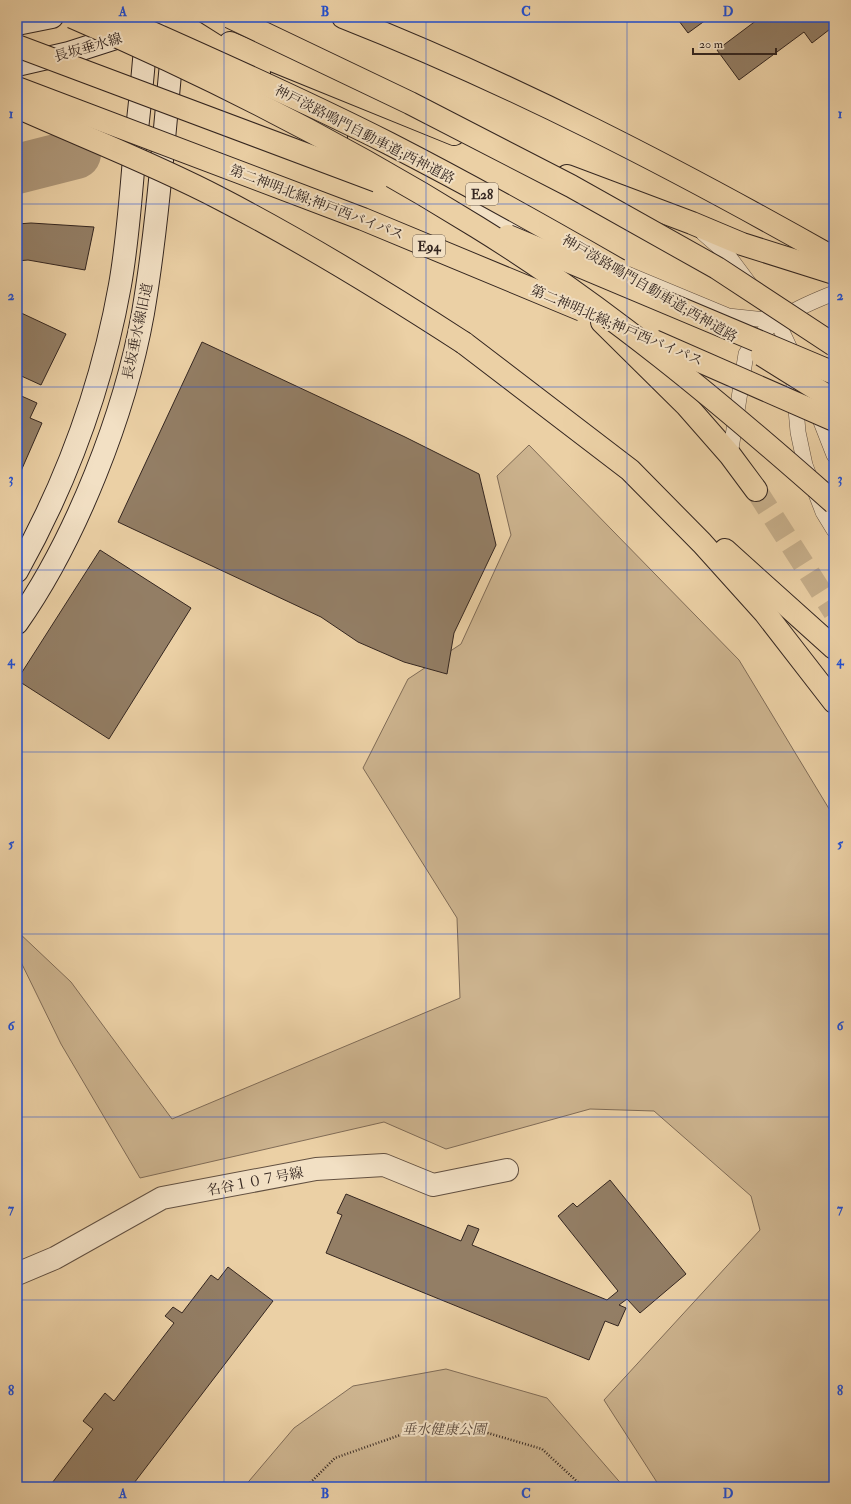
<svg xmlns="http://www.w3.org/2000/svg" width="851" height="1504" font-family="'IM FELL Double Pica','Noto Serif JP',serif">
  <rect width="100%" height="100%" fill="#ebd0a5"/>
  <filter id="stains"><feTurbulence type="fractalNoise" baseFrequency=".005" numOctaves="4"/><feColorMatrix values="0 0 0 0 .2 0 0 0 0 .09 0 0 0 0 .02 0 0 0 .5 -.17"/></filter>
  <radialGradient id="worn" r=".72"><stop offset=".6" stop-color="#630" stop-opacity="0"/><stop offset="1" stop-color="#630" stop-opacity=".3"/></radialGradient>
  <g fill="#ccb38e" stroke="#806c57">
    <path d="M529,445l210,215 95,157v670h-174l-56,-87 156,-170 -9,-34 -97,-85 -64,-2 -144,40 -62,-27 -244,56 -79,-134 -44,-90v-23l54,51 101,137 288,-121 -3,-80 -94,-150 45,-89 53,-35 50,-109 -14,-59z"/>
    <path d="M446,1369l101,29 77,89h-380l50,-59 59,-42z"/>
  </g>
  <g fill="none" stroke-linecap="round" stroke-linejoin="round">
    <path stroke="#ad9678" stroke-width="50" d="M17,169l59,-15"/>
  </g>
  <g fill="#937e65" stroke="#342620">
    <path d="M676,17h34l-22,16z"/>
    <path d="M761,17h73v9l-22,17 -8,-11 -65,48 -22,-30z"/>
    <path d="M31,223l63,4 -9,43 -57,-10 -11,1v-37z"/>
    <path d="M17,311l49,23 -25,51 -24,-11z"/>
    <path d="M202,342l203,95 74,37 17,71 -42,88 -7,41 -43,-12 -46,-20 -37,-25 -203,-95z"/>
    <path d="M17,394l20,9 -7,15 12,5 -21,48 -4,-1z"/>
    <path d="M100,550l91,58 -82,131 -92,-59z"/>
    <path d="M610,1180l76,94 -46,39 -13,-14 -8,6 7,3 -8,18 -13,-5 -16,39 -263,-107 16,-38 -5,-2 9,-19 115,47 7,-16 11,4 -7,16 135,55 11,-9 -60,-75 15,-13 4,4z"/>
    <path d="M228,1267l45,34 -142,186h-82l44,-58 -10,-8 22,-28 9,8 60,-78 -9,-7 8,-9 9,6 29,-38 7,5z"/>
  </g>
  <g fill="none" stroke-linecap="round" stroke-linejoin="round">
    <path stroke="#c6ae8a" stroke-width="22" stroke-dasharray="22 11" stroke-linecap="butt" d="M756,490l78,122"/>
    <defs>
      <g id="lane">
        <path d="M454,202l77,32"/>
        <path d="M703,233l24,21 24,32"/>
        <path d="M610,267l118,49 49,5"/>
        <path d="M766,305l11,16 14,30 7,81 7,33 18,47 11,18"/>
        <path d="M816,409l18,46"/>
        <path d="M730,455l16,-101c18,-32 55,-48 88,-61"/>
      </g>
      <path id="street" d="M17,1274l38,-16 107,-60 154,-29 68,-4 49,20 74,-15"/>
      <g id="secondary">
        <path d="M17,24l35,-7"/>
        <path d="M17,65l52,-12 112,-36"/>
        <path d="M17,571c50,-89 85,-185 103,-286 8,-45 11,-92 15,-138 5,-43 10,-87 12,-130"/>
        <path d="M17,623c59,-84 108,-209 126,-310 15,-89 21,-180 30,-270"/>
      </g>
      <g id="highway">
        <path d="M343,17c170,67 332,151 491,241"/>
        <path d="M175,20l84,53"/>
        <path d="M230,43l224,91"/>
        <path d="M359,137l101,70"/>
        <path d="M567,176l125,47 50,21 92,29"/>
        <path d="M602,322l85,84 43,49 26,35"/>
        <path d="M464,343l166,127 72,73 63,70 69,89"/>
        <path d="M725,550l109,98"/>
      </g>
    </defs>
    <use href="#lane" stroke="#625041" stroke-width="16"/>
    <use href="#street" stroke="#625041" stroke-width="24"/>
    <use href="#secondary" stroke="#342620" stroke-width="24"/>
    <use href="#highway" stroke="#342620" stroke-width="24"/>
    <path stroke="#342620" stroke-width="2.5" stroke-dasharray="1 2" stroke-linecap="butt" d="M306,1487l29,-29 68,-24 78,-3 61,18 41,38"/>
    <use href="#lane" stroke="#f2e0c4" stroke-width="15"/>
    <use href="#street" stroke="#f2e0c4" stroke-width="22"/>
    <use href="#secondary" stroke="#f2e0c4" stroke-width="22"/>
    <use href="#highway" stroke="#ebd0a5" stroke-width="22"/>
    <defs>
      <g id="highway-bridge">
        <path d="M72,17c140,60 276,130 405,210 128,79 244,176 357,276"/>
        <path d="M116,17c91,40 183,81 272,126 78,40 155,83 231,127"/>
        <path d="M230,17l180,86 161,83 146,82 117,77"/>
        <path d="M17,46l360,135"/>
        <path d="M17,88l346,131 219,91"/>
        <path d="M17,107c67,30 137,57 202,91 85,44 165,93 245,145"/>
        <path d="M508,236l326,137"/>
        <path d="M654,341l180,79"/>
        <path d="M762,355l72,45"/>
      </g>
    </defs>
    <use href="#highway-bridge" stroke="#342620" stroke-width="24" stroke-linecap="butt"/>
    <use href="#highway-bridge" stroke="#ebd0a5" stroke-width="22"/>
  </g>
  <path fill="none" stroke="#1d4ed8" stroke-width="1" stroke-opacity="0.55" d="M224,17v1470M426,17v1470M627,17v1470M17,204h817M17,387h817M17,570h817M17,752h817M17,934h817M17,1117h817M17,1300h817"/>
  <g text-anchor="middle" stroke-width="4" stroke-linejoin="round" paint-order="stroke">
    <g fill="#f2e0c4" stroke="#6d5e51" stroke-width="1">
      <rect x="466" y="183" width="32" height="22" rx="3"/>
      <rect x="413" y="235" width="32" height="22" rx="3"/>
    </g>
    <g font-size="13" font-weight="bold" fill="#342620">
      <text x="482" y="199">E28</text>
      <text x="429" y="251">E94</text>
    </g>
    <g font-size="14" fill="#342620" stroke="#f2e0c4">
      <text transform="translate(88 47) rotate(-16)" y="5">長坂垂水線</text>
      <text transform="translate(365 134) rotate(27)" y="5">神戸淡路鳴門自動車道;西神道路</text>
      <text transform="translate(317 202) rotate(21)" y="5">第二神明北線;神戸西バイパス</text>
      <text transform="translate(650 288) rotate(30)" y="5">神戸淡路鳴門自動車道;西神道路</text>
      <text transform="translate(617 325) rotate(23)" y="5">第二神明北線;神戸西バイパス</text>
      <text transform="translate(137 331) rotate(-78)" y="5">長坂垂水線旧道</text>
      <text transform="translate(255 1181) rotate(-11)" y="5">名谷１０７号線</text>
    </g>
    <g font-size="14" font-style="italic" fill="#5a493c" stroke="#f2e0c4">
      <text x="444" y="1434">垂水健康公園</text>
    </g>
  </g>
  <rect width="851" height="1504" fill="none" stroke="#ebd0a5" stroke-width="44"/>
  <path d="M693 48v6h83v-6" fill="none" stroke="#342620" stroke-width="2"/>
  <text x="699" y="48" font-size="12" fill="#342620" stroke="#f2e0c4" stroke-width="3" paint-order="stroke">20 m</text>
  <rect x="22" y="22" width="807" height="1460" fill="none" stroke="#1d4ed8" stroke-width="1.5"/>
  <g font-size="13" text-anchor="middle" font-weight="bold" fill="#1d4ed8">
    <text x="123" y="16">A</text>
    <text x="325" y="16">B</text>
    <text x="526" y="16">C</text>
    <text x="728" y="16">D</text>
    <text x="11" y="118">1</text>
    <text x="840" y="118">1</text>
    <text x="11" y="300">2</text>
    <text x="840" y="300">2</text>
    <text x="11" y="483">3</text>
    <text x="840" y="483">3</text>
    <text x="11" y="665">4</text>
    <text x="840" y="665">4</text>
    <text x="11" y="848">5</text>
    <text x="840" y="848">5</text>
    <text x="11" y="1030">6</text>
    <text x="840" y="1030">6</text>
    <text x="11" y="1213">7</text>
    <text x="840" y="1213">7</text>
    <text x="11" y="1395">8</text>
    <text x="840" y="1395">8</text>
    <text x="123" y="1498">A</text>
    <text x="325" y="1498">B</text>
    <text x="526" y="1498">C</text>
    <text x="728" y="1498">D</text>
  </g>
  <rect width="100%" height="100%" filter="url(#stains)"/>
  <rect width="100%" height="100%" fill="url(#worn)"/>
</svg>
